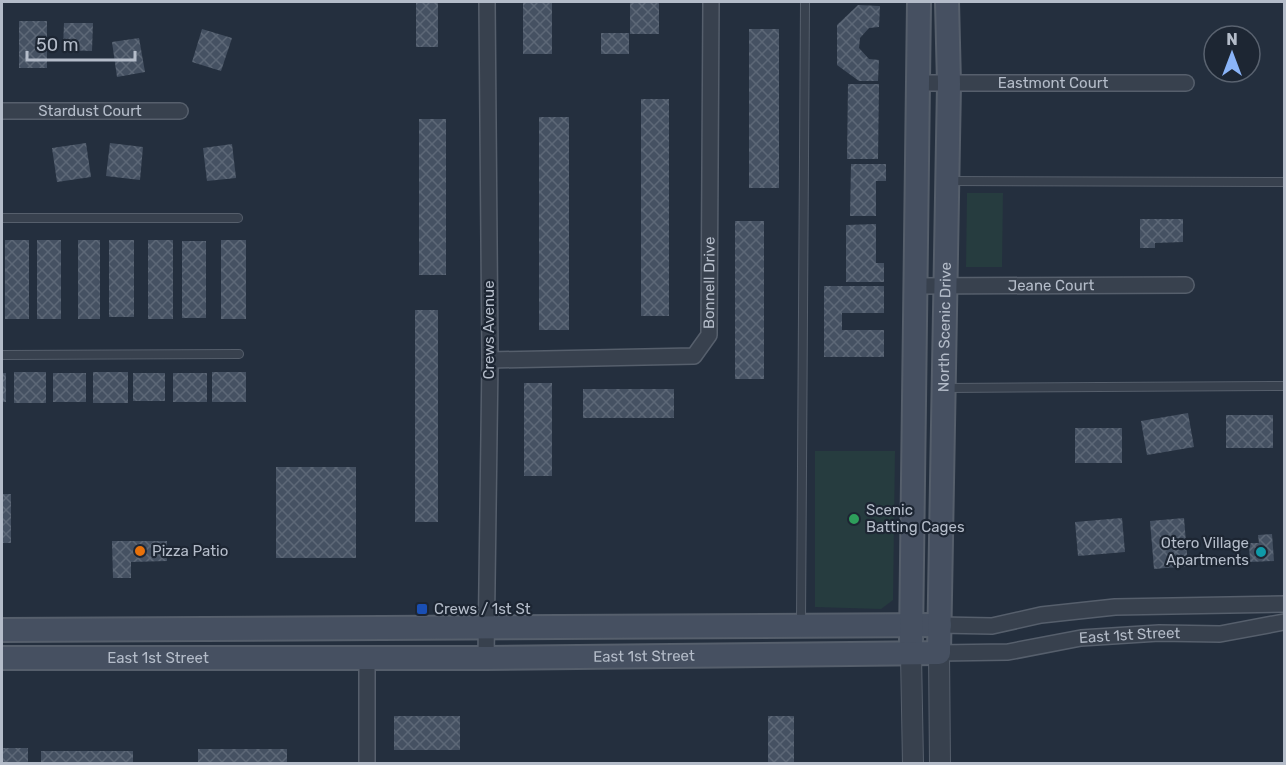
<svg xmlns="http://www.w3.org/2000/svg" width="1286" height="765" font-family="Rubik,sans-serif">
  <defs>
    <pattern id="building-cross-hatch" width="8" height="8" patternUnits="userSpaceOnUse" patternTransform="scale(1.5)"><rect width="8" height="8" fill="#455162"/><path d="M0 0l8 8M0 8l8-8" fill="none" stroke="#5d6877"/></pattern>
  </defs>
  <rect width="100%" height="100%" fill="#242f3e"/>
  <g fill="#263c3f">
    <path d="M967,193h36l-1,74h-36z"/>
    <path d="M815,451h80l-2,149 -12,9 -66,-2z"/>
  </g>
  <g fill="url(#building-cross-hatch)">
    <rect x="416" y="2" width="22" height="45"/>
    <rect x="523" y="2" width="29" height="52"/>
    <rect x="630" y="2" width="29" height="32"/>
    <path d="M858,5l22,1 -1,21 -10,1 -9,10 -1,10 10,11 10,1 -1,21h-19l-22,-16v-40z"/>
    <rect x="19" y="21" width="28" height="47"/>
    <path d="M64,23h29l-1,28 -29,-1z"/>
    <path d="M202,29l30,9 -11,33 -29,-9z"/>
    <rect x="749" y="29" width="30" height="159"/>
    <rect x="601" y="33" width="28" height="21"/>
    <path d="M139,38l6,34 -28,5 -5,-35z"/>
    <path d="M848,84h31l-1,75h-31z"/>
    <rect x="641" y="99" width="28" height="217"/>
    <rect x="539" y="117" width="30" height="213"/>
    <rect x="419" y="119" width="27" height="156"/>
    <path d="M86,143l5,34 -34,5 -5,-34z"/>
    <path d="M110,143l33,4 -3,33 -34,-4z"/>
    <path d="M232,144l4,34 -29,3 -4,-33z"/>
    <path d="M851,164h35v17h-10v35h-26z"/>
    <path d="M1140,219h43v23l-28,1v5h-15z"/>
    <rect x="735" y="221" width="29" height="158"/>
    <path d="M876,224v39h8v19h-38v-57z"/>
    <rect x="5" y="240" width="24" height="79"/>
    <rect x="37" y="240" width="24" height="79"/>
    <rect x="78" y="240" width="22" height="79"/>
    <rect x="109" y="240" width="25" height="77"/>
    <rect x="148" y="240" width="25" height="79"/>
    <rect x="221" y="240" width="25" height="79"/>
    <rect x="182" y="241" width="24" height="77"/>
    <path d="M824,286h60v27h-42v17h42v27h-60z"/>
    <rect x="415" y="310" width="23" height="212"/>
    <rect x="14" y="372" width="32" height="31"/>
    <rect x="93" y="372" width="35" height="31"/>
    <rect x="212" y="372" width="34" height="30"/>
    <rect x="2" y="373" width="4" height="29"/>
    <rect x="53" y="373" width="33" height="29"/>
    <rect x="133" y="373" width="32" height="28"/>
    <rect x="173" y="373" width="34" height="29"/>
    <rect x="524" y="383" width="28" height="93"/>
    <rect x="583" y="389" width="91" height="29"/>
    <path d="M1188,413l6,34 -47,8 -6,-34z"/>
    <rect x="1226" y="415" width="47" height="33"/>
    <rect x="1075" y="428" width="47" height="35"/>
    <rect x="276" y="467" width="80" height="91"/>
    <rect x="2" y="494" width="9" height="49"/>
    <path d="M1122,518l3,34 -47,4 -3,-34z"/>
    <path d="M1184,518l4,48 -34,3 -4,-48z"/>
    <path d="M1272,534l2,27 -24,1 -1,-19h10l-1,-8z"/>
    <path d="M112,541h55v20l-36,1v16h-18z"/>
    <rect x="394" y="716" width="66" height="34"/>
    <rect x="768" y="716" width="26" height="48"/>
    <rect x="2" y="748" width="26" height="16"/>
    <rect x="198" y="749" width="89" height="15"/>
    <rect x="41" y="751" width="92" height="13"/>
  </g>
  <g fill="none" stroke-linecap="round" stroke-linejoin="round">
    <defs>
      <g id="service">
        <path d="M950,181l334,1"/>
        <path d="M2,218h236"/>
        <path d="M2,355l237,-1"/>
        <path d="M947,388l337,-2"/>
        <path d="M801,623l4,-621"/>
      </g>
      <g id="minor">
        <path id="s1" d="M919,83h267"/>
        <path id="s2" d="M2,111h178"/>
        <path id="s3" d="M915,286l271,-1"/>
        <path id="s4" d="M490,360l204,-4 15,-21 2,-333"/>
        <path d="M940,625l52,1 49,-11 74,-8 169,-3"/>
        <path id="s5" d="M939,653l69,-1 73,-14 78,-5 61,1 64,-12"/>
        <path d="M367,657v107"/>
        <path d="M486,658l4,-298 -3,-358"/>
      </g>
      <g id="tertiary">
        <path d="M939,653l1,111"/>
        <path d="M911,654l2,110"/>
      </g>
      <g id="secondary">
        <path d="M2,630l938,-5"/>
        <path d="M911,641l8,-639"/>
        <path id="s6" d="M2,658h484l453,-5 10,-569 -2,-82"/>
      </g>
    </defs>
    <use href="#service" stroke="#565f6c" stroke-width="10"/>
    <use href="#minor" stroke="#565f6c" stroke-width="18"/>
    <use href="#tertiary" stroke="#565f6c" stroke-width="22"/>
    <use href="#secondary" stroke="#565f6c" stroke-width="26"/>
    <use href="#service" stroke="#38414e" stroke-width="8"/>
    <use href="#minor" stroke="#38414e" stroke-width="15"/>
    <use href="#tertiary" stroke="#38414e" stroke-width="20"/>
    <use href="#secondary" stroke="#465061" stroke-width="22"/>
  </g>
  <circle fill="#2e9e5b" stroke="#1d2633" stroke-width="2" cx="854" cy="519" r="6"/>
  <circle fill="#e8710a" stroke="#1d2633" stroke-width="2" cx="140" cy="551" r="6"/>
  <circle fill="#0f9aa8" stroke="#1d2633" stroke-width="2" cx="1261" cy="552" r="6"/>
  <rect fill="#1a4fb4" stroke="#1d2633" stroke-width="2" x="416" y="603" width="12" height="12" rx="3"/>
  <g text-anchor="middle" stroke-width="4.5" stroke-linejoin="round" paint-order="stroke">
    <g font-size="15" fill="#b4bcc9" stroke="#1d2633">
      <text dy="5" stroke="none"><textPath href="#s1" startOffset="134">Eastmont Court</textPath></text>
      <text dy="5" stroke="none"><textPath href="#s2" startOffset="88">Stardust Court</textPath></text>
      <text dy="5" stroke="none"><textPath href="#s4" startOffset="282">Bonnell Drive</textPath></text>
      <text dy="5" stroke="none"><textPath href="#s3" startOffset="136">Jeane Court</textPath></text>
      <text dy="5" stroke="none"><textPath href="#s6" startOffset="1263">North Scenic Drive</textPath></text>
      <text transform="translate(489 330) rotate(-90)" y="5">Crews Avenue</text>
      <text dy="5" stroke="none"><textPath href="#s5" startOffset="192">East 1st Street</textPath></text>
      <text dy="5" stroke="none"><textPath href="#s6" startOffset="642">East 1st Street</textPath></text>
      <text dy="5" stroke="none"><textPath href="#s6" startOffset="156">East 1st Street</textPath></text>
    </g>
    <g font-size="15" fill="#b4bcc9" stroke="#1d2633" text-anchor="start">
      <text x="866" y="515">Scenic<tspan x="866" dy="17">Batting Cages</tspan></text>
      <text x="1249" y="548" text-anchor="end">Otero Village<tspan x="1249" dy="17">Apartments</tspan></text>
      <text x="152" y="556">Pizza Patio</text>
      <text x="434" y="614">Crews / 1st St</text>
    </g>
  </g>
  <rect width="1286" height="765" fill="none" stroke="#b4bcc9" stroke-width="6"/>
  <g transform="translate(1232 54)"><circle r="28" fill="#1d2633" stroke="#59626f" stroke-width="1.5"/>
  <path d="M0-4.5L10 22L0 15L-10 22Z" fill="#8ab4f8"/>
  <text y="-9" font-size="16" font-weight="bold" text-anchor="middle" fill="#b4bcc9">N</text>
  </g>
  <path d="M27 51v9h108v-9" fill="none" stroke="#b4bcc9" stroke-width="3"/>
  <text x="36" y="51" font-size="18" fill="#b4bcc9" stroke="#1d2633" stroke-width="4.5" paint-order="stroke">50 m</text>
</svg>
